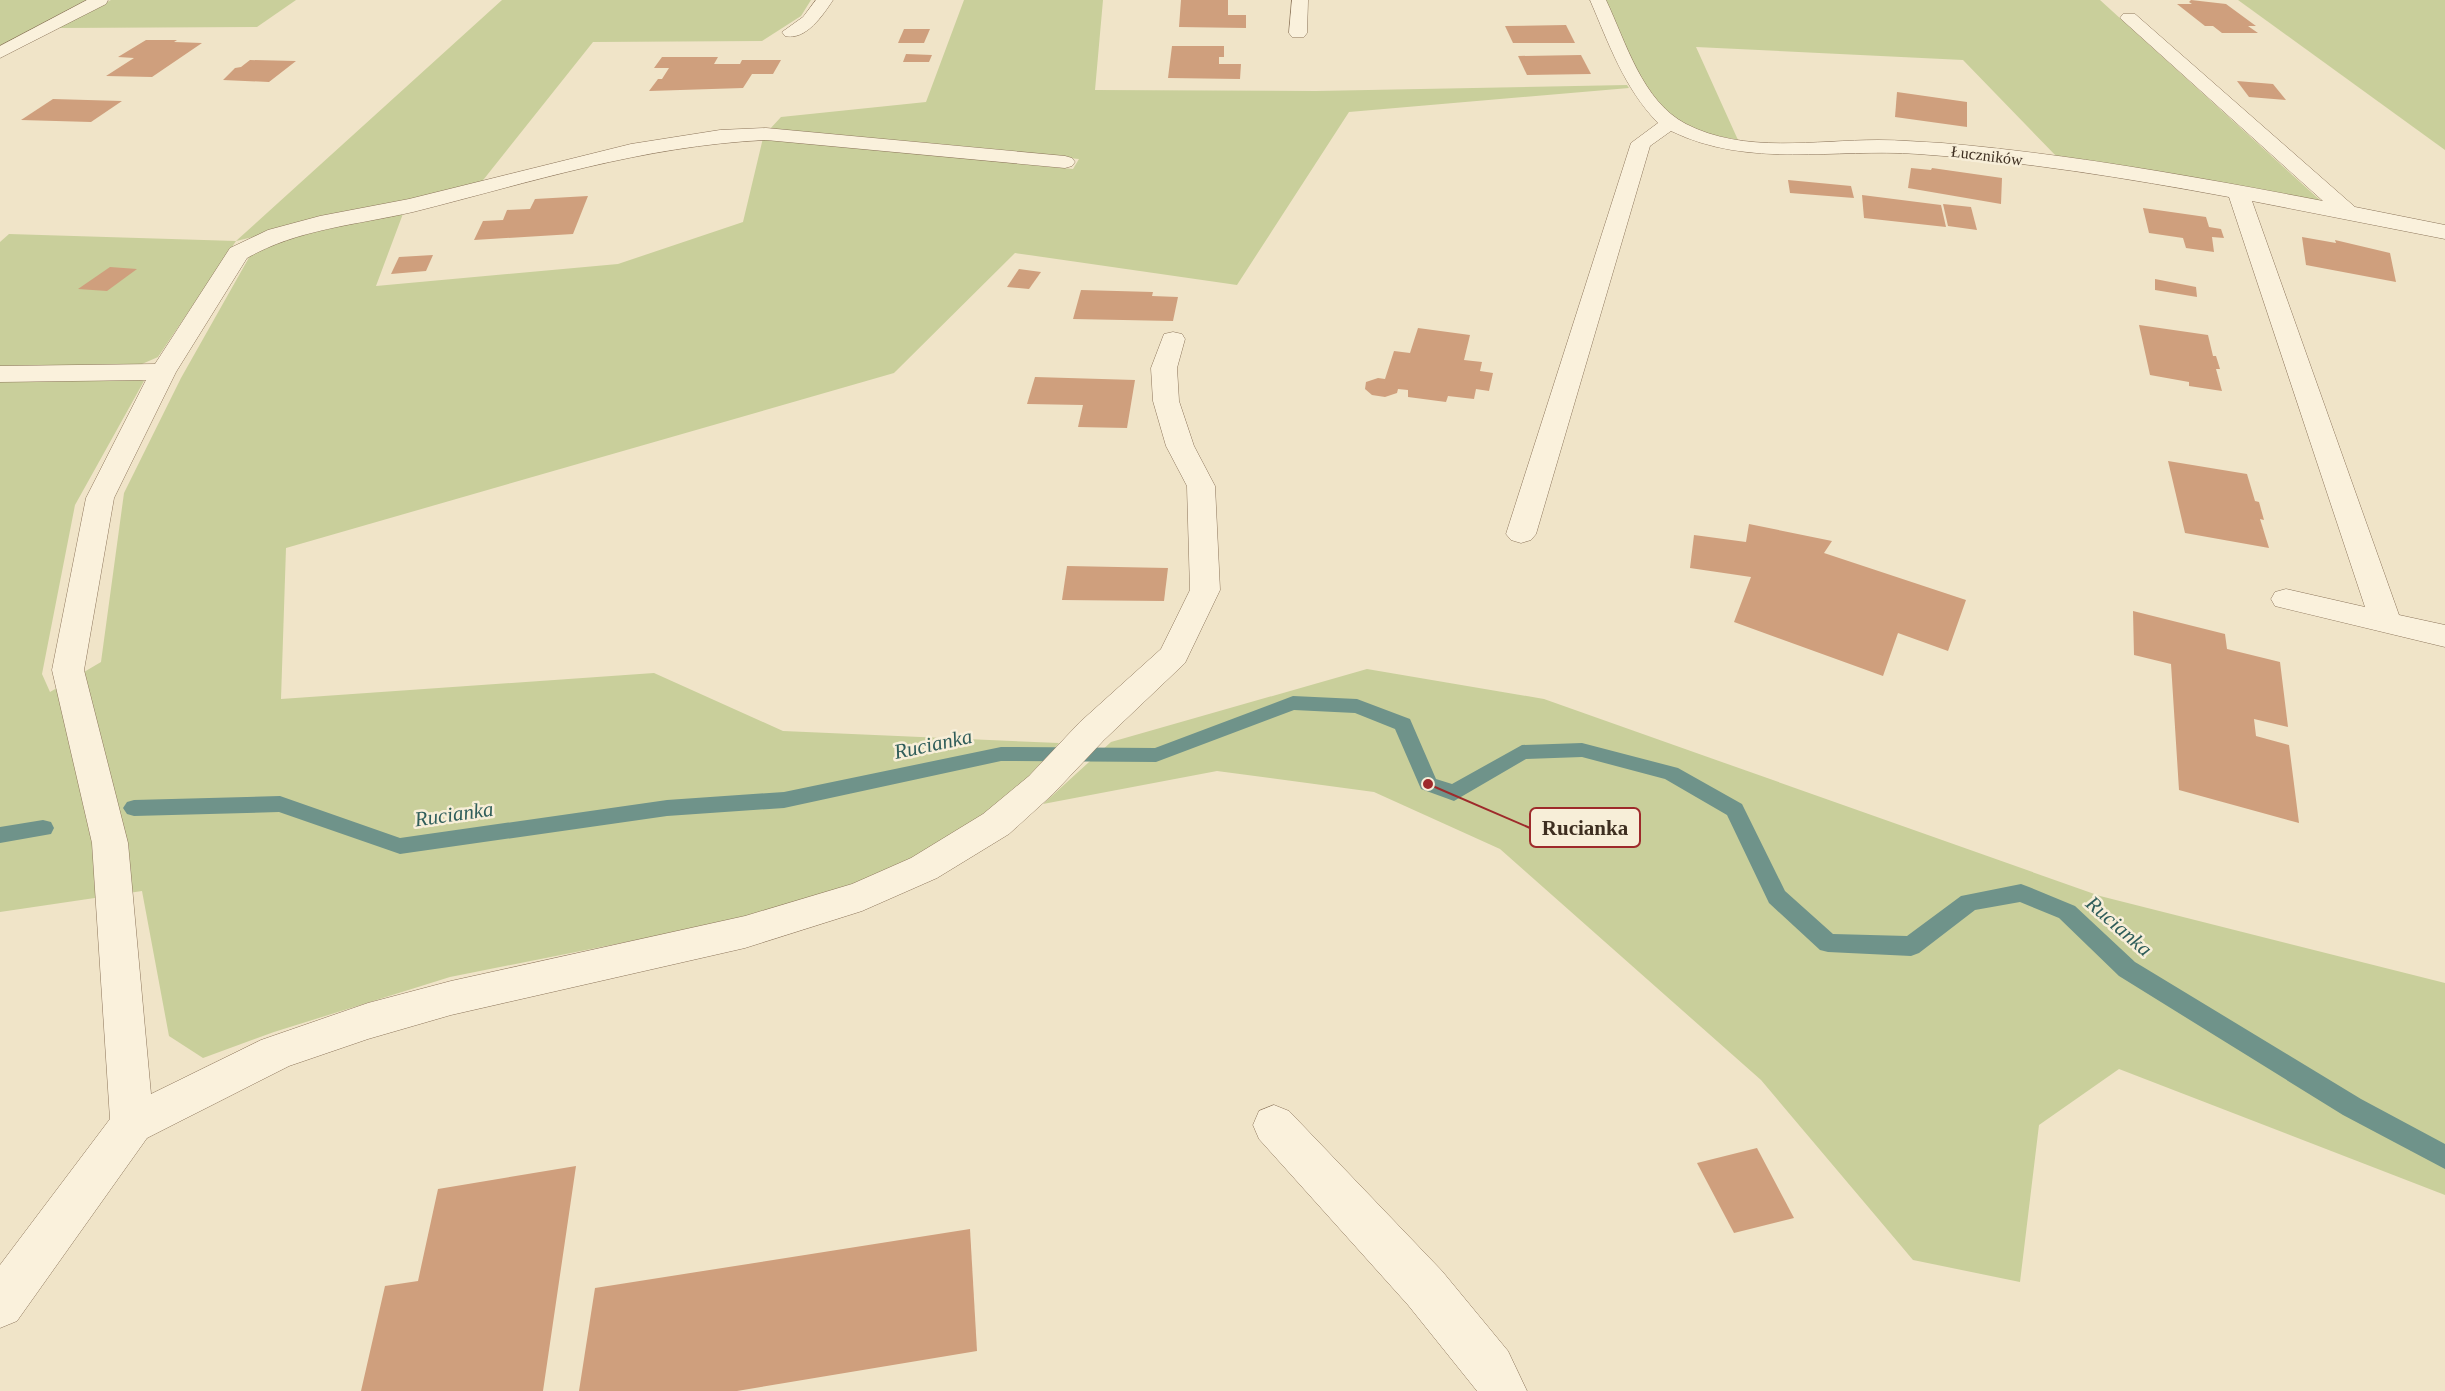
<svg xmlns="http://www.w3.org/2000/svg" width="2445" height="1391" font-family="'Times New Roman',serif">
  <rect width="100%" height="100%" fill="#f0e4c8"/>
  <g fill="#c9cf9b">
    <path d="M0,0h87l-87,47z"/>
    <path d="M111,0h185l-39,27 -200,1z"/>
    <path d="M502,0h309l-10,16 -39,25 -169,1 -113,142 -244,57 -78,116 -16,7 -10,14 12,3 -69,124 -33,169 8,18 51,-30 23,-169 57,-115 70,-124 42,-18 111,-25 -28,75 242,-22 125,-42 20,-84 310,31 6,-10 -310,-29 12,-13 145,-15 38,-102h139l-8,90 221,1 311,-6 2,3 -280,24 -112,173 -222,-32 -121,120 -608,175 -5,151 373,-26 129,58 276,12 -51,56 -91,59 -65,27 -105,33 -297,59 -176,55 -71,26 -34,-22 -27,-145 -142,21v-670l9,-8 227,7z"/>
    <path d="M1605,0h495l221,201 -264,-44 -94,-97 -267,-13 42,93c-16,-4 -36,-5 -50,-13 -43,-22 -63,-85 -83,-127z"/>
    <path d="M2238,0h207v150z"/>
    <path d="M1367,669l177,30 556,197 345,87v212l-326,-126 -80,56 -19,157 -107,-22 -152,-180 -261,-231 -126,-57 -157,-21 -174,33 68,-62z"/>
  </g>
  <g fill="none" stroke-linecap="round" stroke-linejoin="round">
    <g fill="#6f938a" fill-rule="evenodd">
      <path d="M1293,696l64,3 53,20 26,60 16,5 70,-39 60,-2 96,25 64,36 43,87 48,43 74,2 54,-40 60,-12 8,3 46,19 60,56 226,137 84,45v25l-102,-54 -224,-139 -60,-58 -39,-16 -45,8 -56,43 -8,3 -83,-4 -8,-2 -51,-47 -42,-88 -62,-36 -83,-22 -56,2 -72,42 -33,-12 -26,-60 -40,-16 -61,-3 -138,52 -155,-1 -217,47 -117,8 -267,38 -121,-42 -145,4 -7,-2 -4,-6 4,-6 7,-2 146,-4 120,42 267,-38 117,-8 217,-45 154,1z"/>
      <path d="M43,820l8,2 3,6 -3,6 -51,9v-16z"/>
    </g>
  </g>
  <g fill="#cf9f7d">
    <path d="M1181,0h47v15h18v13l-67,-1z"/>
    <path d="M2191,0l35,4 30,22h-8l10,7h-36l-9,-7h-8l-28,-22h15l-3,-2z"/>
    <path d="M1566,25l9,18h-62l-8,-17z"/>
    <path d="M904,29h26l-6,14h-26z"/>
    <path d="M146,40h31l-3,2 28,1 -50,34 -46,-1 28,-18 -16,-1z"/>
    <path d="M1172,46h52v11h-5v7h22l-1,15 -72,-1z"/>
    <path d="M906,54l26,1 -3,7h-26z"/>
    <path d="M1581,55l10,19 -64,1 -9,-19z"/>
    <path d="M662,57h56l-4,7h26l2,-4h39l-8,14h-21l-9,14 -94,3 9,-12h4l7,-11h-15z"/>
    <path d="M250,60l46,1 -27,21 -46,-2 12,-12 6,-1z"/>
    <path d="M2237,81l36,3 13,16 -37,-3z"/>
    <path d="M1897,92l70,10v25l-72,-10z"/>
    <path d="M53,99l69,2 -31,21 -70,-2z"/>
    <path d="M1911,168l20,2 1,-2 70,10 -1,26 -93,-16z"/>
    <path d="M1788,180l63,6 3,12 -64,-5z"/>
    <path d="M1862,195l79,10 5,22 -82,-9z"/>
    <path d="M588,196l-15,38 -99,6 9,-19 20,-1 4,-10 23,-1 5,-10z"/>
    <path d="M1943,204l28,3 6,23 -29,-4z"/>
    <path d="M2143,208l63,9 3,10 12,2 3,9 -12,-1 2,15 -28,-4 -3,-10 -34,-5z"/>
    <path d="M2302,237l34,6 -1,-3 55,13 6,29 -90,-17z"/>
    <path d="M433,255l-7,16 -35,3 8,-17z"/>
    <path d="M110,267l27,2 -30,22 -29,-2z"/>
    <path d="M1019,269l22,3 -12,17 -22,-2z"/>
    <path d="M2155,279l41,8 1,10 -42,-7z"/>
    <path d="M1081,290l72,2 -1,4 26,1 -5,24 -100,-2z"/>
    <path d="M2139,325l69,10 5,21h3l4,13h-4l6,22 -33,-5v-4l-39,-7z"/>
    <path d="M1418,328l52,7 -6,25 18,2 -2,9 13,2 -4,18 -13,-2 -2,10 -26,-3 -2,6 -38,-5v-7l-10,-1 -1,4 -12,4 -13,-2 -7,-6 1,-7 12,-4 7,1 9,-28 16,2z"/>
    <path d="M1035,377l100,3 -8,48 -49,-1 5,-22 -56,-1z"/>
    <path d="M2168,461l79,13 8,27 4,1 5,18 -4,-1 9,29 -84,-15z"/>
    <path d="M1749,524l83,17 -8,12 142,47 -18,51 -50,-18 -15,43 -149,-54 17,-45 -61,-9 4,-33 52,7z"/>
    <path d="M1067,566l101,2 -4,33 -102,-1z"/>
    <path d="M2133,611l92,23 2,15 53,13 8,65 -34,-8 2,17 33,9 10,78 -120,-33 -8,-126 -37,-9z"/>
    <path d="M1757,1148l37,70 -60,15 -37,-70z"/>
    <path d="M576,1166l-33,225h-182l24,-105 33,-5 20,-92z"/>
    <path d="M970,1229l7,122 -240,40h-158l16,-103z"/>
  </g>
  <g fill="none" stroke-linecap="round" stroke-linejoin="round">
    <defs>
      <g id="minor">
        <path d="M87,0h21l-2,4 -106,54v-12z"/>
        <path d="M816,0h17c-10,15 -27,41 -48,36l-3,-4 21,-15z"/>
        <path d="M1292,0h16l-1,33 -3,4h-12l-3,-4z"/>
        <path d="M1590,0h16c20,42 36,101 80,124 58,30 130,16 192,16 22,0 43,2 64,3 128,11 255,34 381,58l-203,-183 3,-4h12l220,193 90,18v14l-193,-38 147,414 46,10v22l-170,-41 -4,-7 4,-7 11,-3 79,18 -136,-410c-103,-19 -207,-36 -311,-43 -83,-6 -169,15 -247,-23l-21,15 -114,388 -5,6 -10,3 -10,-3 -5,-6 125,-391 27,-20c-34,-35 -49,-79 -68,-123z"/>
        <path d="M766,128l299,28 7,2 3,4 -3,4 -7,2 -299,-28c-124,6 -234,42 -353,72 -57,13 -115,17 -166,46l-71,114 -62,126 -30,172 44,173 23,251 110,-54 107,-37 83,-22 294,-65 107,-32 59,-26 72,-44 46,-38 51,-54 81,-73 29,-59 -3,-104 -21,-40 -13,-45 -2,-33 13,-34 9,-2 9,2 3,5 -8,29 2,33 15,45 21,40 5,104 -35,73 -81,77 -51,54 -44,40 -72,44 -75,33 -117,37 -294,67 -83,24 -79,27 -142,72 -130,183 -17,7v-63l110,-146 -18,-276 -40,-173 34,-172 60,-118 -146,2v-16l155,-2 75,-116 38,-18 52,-14 89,-17 222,-55 89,-14z"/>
        <path d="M1274,1105l15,6 153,160 66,80 19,40h-50l-69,-86 -149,-166 -6,-14 6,-14z"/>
      </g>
    </defs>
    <use href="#minor" stroke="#8d765c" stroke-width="1"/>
    <use href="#minor" fill="#faf1dc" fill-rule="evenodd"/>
  </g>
  <g text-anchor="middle" stroke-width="5" stroke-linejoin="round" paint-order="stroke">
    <g font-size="16" fill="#3d2e20" stroke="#f7eed8">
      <text transform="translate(1987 155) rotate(7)" y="6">Łuczników</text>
    </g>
    <g font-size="21" font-style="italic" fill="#2f5d5a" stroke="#f7eed8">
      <text transform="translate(933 744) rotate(-12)" y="7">Rucianka</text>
      <text transform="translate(454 814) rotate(-8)" y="7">Rucianka</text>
      <text transform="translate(2119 926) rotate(41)" y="7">Rucianka</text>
    </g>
  </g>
  <path fill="none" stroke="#9e2a2b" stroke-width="2" d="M1428 784L1530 828"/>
  <circle fill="#9e2a2b" stroke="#f7eed8" stroke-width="2" cx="1428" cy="784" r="6"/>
  <rect fill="#f7eed8" stroke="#9e2a2b" stroke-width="2" x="1530" y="808" width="110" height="39" rx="6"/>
  <g font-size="21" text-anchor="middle" font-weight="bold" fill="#3d2e20">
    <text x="1585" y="835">Rucianka</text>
  </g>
</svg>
